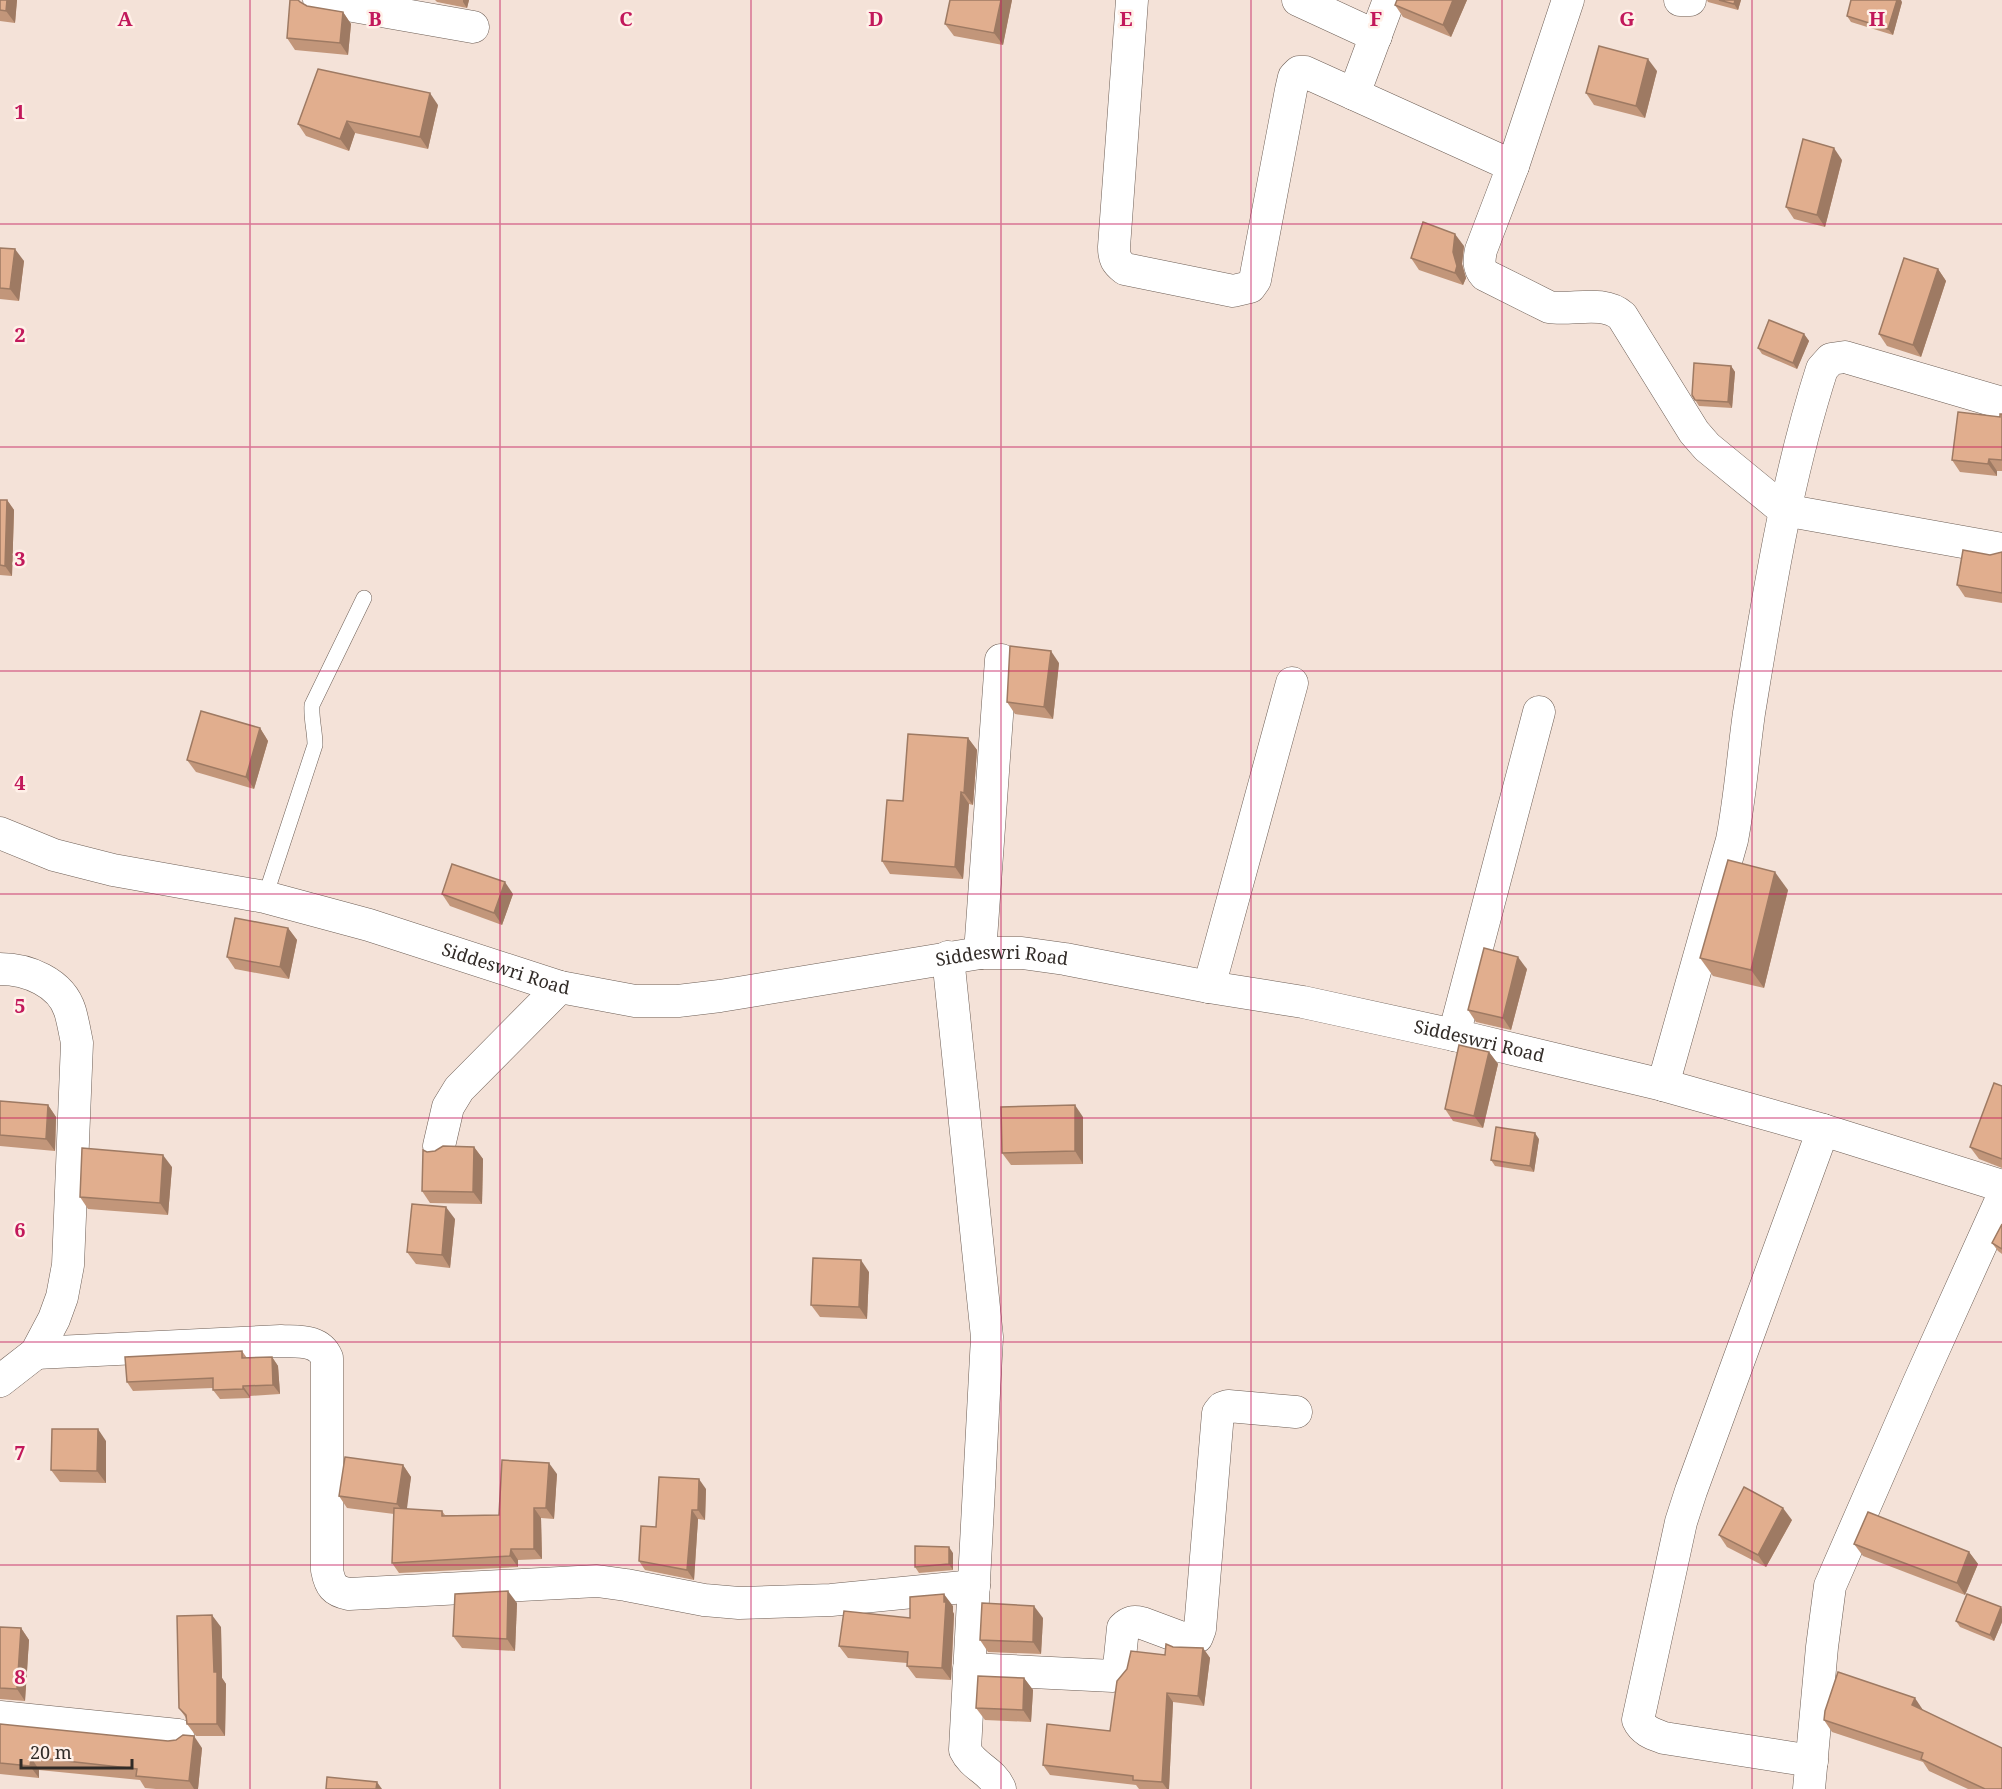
<svg xmlns="http://www.w3.org/2000/svg" width="2002" height="1789" font-family="'Noto Serif',serif">
  <rect width="100%" height="100%" fill="#f4e2d8"/>
  <g fill="none" stroke-linecap="round" stroke-linejoin="round">
    <defs>
      <path id="service" d="M265,897l50,-152c0,-14 -4,-26 -3,-40l52,-107"/>
      <g id="minor">
        <path d="M319,0l154,27"/>
        <path d="M1132,0l-18,247c0,11 2,15 11,22l108,22 17,-4 5,-7 36,-190 3,-13 5,-5h6l208,94"/>
        <path d="M1298,0l78,36"/>
        <path d="M1568,0l-55,166 -32,84c-2,10 -3,17 4,25l64,32c23,4 54,-8 73,9l72,116 13,15 77,63 218,39"/>
        <path d="M1680,0h10"/>
        <path d="M1354,94l35,-94"/>
        <path id="s1" d="M0,833l54,22 59,15 152,27 104,28 191,62 75,14h43l42,-5 260,-43h42l43,6 144,28 94,15 151,33 209,50 160,45 179,56"/>
        <path d="M980,953l21,-293"/>
        <path d="M948,957l39,380 -22,413c8,17 28,21 35,39"/>
        <path d="M0,969c27,0 61,13 70,42 3,10 5,22 7,32l-9,222 -6,32 -8,22 -18,34 -36,28"/>
        <path d="M1209,987l83,-304"/>
        <path d="M1454,1035l85,-323"/>
        <path d="M1663,1085l69,-245c8,-42 11,-84 17,-127 19,-115 37,-232 73,-344l9,-10 14,-2 157,46"/>
        <path d="M439,1146l9,-39 11,-18 101,-102"/>
        <path d="M36,1353l245,-12c18,1 38,-2 46,17v212c3,16 7,21 22,24l248,-13 29,4 78,15 35,3 92,-3 143,-14"/>
        <path d="M969,1669l144,7 4,-3 2,-6 4,-39c6,-6 10,-7 19,-5l43,16 12,-2 3,-8 18,-216 4,-5 6,-2 68,6"/>
        <path d="M0,1717l178,18"/>
        <path d="M1812,1761l-148,-23c-11,-4 -21,-7 -26,-18l43,-198 10,-31 132,-361"/>
        <path d="M1809,1789l13,-142 8,-61 89,-204 83,-184"/>
      </g>
    </defs>
    <use href="#service" stroke="#6d5e55" stroke-width="16"/>
    <use href="#minor" stroke="#6d5e55" stroke-width="33"/>
    <use href="#service" stroke="#fff" stroke-width="15"/>
    <use href="#minor" stroke="#fff" stroke-width="32"/>
  </g>
  <g fill="#c2967a">
    <path d="M0,0h17l-2,23 -15,-2z"/>
    <path d="M435,0h34l-2,8 -30,-6z"/>
    <path d="M1012,0l-9,45 -49,-9 -9,-12z"/>
    <path d="M1397,0h70l-16,37 -48,-20 -8,-12z"/>
    <path d="M1707,0h34l-3,10 -30,-8z"/>
    <path d="M300,2l7,4 36,6 8,12 -3,31 -53,-5 -8,-12z"/>
    <path d="M1902,2l-9,33 -42,-13 -4,-6z"/>
    <path d="M1657,71l-12,47 -51,-13 -8,-12z"/>
    <path d="M438,105l-10,44 -73,-16 -6,18 -43,-15 -8,-12z"/>
    <path d="M1842,160l-17,67 -31,-8 -8,-12z"/>
    <path d="M1464,246l-2,18 4,14 -3,7 -44,-15 -8,-12z"/>
    <path d="M0,248l24,13 -5,40 -19,-2z"/>
    <path d="M1938,269l8,12 -25,76 -34,-11 -8,-12z"/>
    <path d="M1804,334l5,7 -12,28 -35,-15 -4,-6z"/>
    <path d="M1731,366l4,6 -3,36 -33,-2 -7,-11z"/>
    <path d="M2002,414v57h-5v5l-37,-4 -8,-12 48,-43z"/>
    <path d="M0,500h7l7,10 -2,66 -12,-1z"/>
    <path d="M2002,552v51l-37,-6 -8,-12 33,-30z"/>
    <path d="M1059,663l-6,56 -38,-5 -8,-12z"/>
    <path d="M260,728l8,13 -14,48 -58,-17 -9,-12z"/>
    <path d="M968,738l9,12 -4,55 -4,-1 -6,75 -73,-5 -8,-13 21,-60z"/>
    <path d="M1788,890l-24,98 -51,-12 -13,-18z"/>
    <path d="M442,894h71l-11,31 -52,-19z"/>
    <path d="M288,928l9,12 -8,39 -54,-10 -8,-12z"/>
    <path d="M1527,969l-16,61 -35,-8 -8,-12z"/>
    <path d="M1489,1052l9,12 -15,64 -30,-7 -8,-12z"/>
    <path d="M2002,1086v82l-23,-9 -9,-12z"/>
    <path d="M0,1101l48,4 8,12 -1,34 -55,-5z"/>
    <path d="M1083,1117v47l-72,1 -9,-12z"/>
    <path d="M1539,1139l-5,33 -39,-6 -4,-6z"/>
    <path d="M474,1147l9,12 -1,45 -52,-1 -8,-12 5,-39z"/>
    <path d="M172,1167l-4,48 -80,-6 -8,-12z"/>
    <path d="M455,1219l-5,49 -34,-4 -9,-12z"/>
    <path d="M2002,1224v30l-4,-3 -6,-8z"/>
    <path d="M869,1272l-2,47 -47,-2 -9,-12z"/>
    <path d="M242,1351l5,7 25,-1 6,9 2,28 -30,2v2l-30,1 -7,-9v-2l-80,3 -6,-9z"/>
    <path d="M106,1441v42l-46,-1 -9,-12z"/>
    <path d="M403,1465l8,12 -5,32 36,2 3,4h54l58,-41 -3,45 -13,-1 1,41 -24,1v7l-119,6 -7,-10 2,-49 -47,-6 -8,-12z"/>
    <path d="M706,1489l-1,31 -7,-1 -4,61 -49,-10 -6,-9 17,-34z"/>
    <path d="M1792,1520l-26,47 -39,-20 -8,-12z"/>
    <path d="M1854,1544l115,8 9,12 -13,31 -102,-39z"/>
    <path d="M953,1553v17l-34,3 -4,-6z"/>
    <path d="M517,1603l-2,48 -53,-3 -9,-12z"/>
    <path d="M953,1606v6l1,2 -3,66 -35,-2 -9,-12v-3l-59,-5 -9,-12 71,-28z"/>
    <path d="M2001,1607l1,2v13l-8,19 -34,-14 -4,-6z"/>
    <path d="M1043,1618l-2,36 -53,-2 -8,-12z"/>
    <path d="M0,1627l21,1 8,12 -4,61 -25,-2z"/>
    <path d="M221,1627l1,51 4,6 -1,52h-29l-9,-12 -1,-6 -7,-10z"/>
    <path d="M1173,1647l30,1 7,10 -6,48 -31,-4 -4,87h-30l-3,-4 -86,-10 -7,-10 67,-34z"/>
    <path d="M1024,1678l9,12 -2,32 -46,-2 -9,-12z"/>
    <path d="M1923,1710l79,79h-34l-39,-18 -6,-9 -91,-30 -8,-12z"/>
    <path d="M0,1724l202,24 -4,41h-42l-11,-1 -5,-8 -101,-10v8l-39,-4z"/>
  </g>
  <g fill="#9e7a63">
    <path d="M7,0h10l-2,23 -9,-12z"/>
    <path d="M463,0h6l-2,8 -4,-6z"/>
    <path d="M1001,0h11l-9,45 -9,-12z"/>
    <path d="M1453,0h14l-16,37 -8,-12z"/>
    <path d="M1735,0h6l-3,10 -4,-6z"/>
    <path d="M1897,0h4l1,2 -9,33 -5,-6z"/>
    <path d="M343,12l8,12 -3,31 -8,-12z"/>
    <path d="M1648,59l9,12 -12,47 -9,-12z"/>
    <path d="M430,93l8,12 -10,44 -8,-12z"/>
    <path d="M347,121l8,12 -6,18 -9,-12z"/>
    <path d="M1834,148l8,12 -17,67 -8,-12z"/>
    <path d="M1455,234l9,12 -2,18 4,14 -3,7 -8,-12 -2,-21z"/>
    <path d="M15,249l9,12 -5,40 -9,-12z"/>
    <path d="M1938,269l8,12 -25,76 -8,-12z"/>
    <path d="M1804,334l5,7 -12,28 -4,-6z"/>
    <path d="M1731,366l4,6 -3,36 -4,-6z"/>
    <path d="M1989,459l8,12v5l-9,-12z"/>
    <path d="M7,500l7,10 -2,66 -7,-10z"/>
    <path d="M1051,651l8,12 -6,56 -9,-12z"/>
    <path d="M260,728l8,13 -14,48 -8,-12z"/>
    <path d="M968,738l9,12 -4,55 -9,-12z"/>
    <path d="M961,792l8,12 -6,75 -8,-12z"/>
    <path d="M1775,872l13,18 -24,98 -13,-18z"/>
    <path d="M505,882l8,12 -11,31 -8,-12z"/>
    <path d="M288,928l9,12 -8,39 -9,-12z"/>
    <path d="M1518,957l9,12 -16,61 -8,-12z"/>
    <path d="M1489,1052l9,12 -15,64 -9,-12z"/>
    <path d="M48,1105l8,12 -1,34 -9,-12z"/>
    <path d="M1075,1105l8,12v47l-8,-13z"/>
    <path d="M1535,1133l4,6 -5,33 -4,-6z"/>
    <path d="M474,1147l9,12 -1,45 -9,-12z"/>
    <path d="M163,1155l9,12 -4,48 -8,-12z"/>
    <path d="M446,1207l9,12 -5,49 -8,-13z"/>
    <path d="M861,1260l8,12 -2,47 -8,-12z"/>
    <path d="M272,1357l6,9 2,28 -7,-9z"/>
    <path d="M243,1386l7,10v2l-7,-9z"/>
    <path d="M98,1429l8,12v42l-9,-12z"/>
    <path d="M549,1463l8,11 -3,45 -8,-11z"/>
    <path d="M403,1465l8,12 -5,39 -9,-12z"/>
    <path d="M699,1479l7,10 -1,31 -7,-10z"/>
    <path d="M534,1508l7,10 1,41 -8,-10z"/>
    <path d="M1783,1508l9,12 -26,47 -8,-12z"/>
    <path d="M692,1510l6,9 -4,61 -7,-10z"/>
    <path d="M949,1547l4,6v17l-4,-6z"/>
    <path d="M511,1549l7,11v7l-8,-11z"/>
    <path d="M1969,1552l9,12 -13,31 -8,-12z"/>
    <path d="M508,1591l9,12 -2,48 -8,-12z"/>
    <path d="M944,1594l9,12v6l1,2 -3,66 -9,-12z"/>
    <path d="M1034,1606l9,12 -2,36 -8,-12z"/>
    <path d="M2001,1607l1,2v13l-8,19 -4,-6z"/>
    <path d="M212,1615l9,12 1,51 4,6 -1,52 -8,-12 -3,-52z"/>
    <path d="M21,1628l8,12 -4,61 -8,-12z"/>
    <path d="M1203,1648l7,10 -6,48 -6,-10z"/>
    <path d="M1024,1678l9,12 -2,32 -8,-12z"/>
    <path d="M1167,1693l6,9 -4,87h-2l-5,-7z"/>
    <path d="M1915,1698l8,12 -11,-5z"/>
    <path d="M194,1736l8,12 -4,41h-4l-5,-8z"/>
    <path d="M31,1757l8,13v8l-9,-12z"/>
    <path d="M377,1782l5,7h-6z"/>
  </g>
  <g fill="#e1ae8e" stroke="#9e7a63" stroke-width="1.5">
    <path d="M0,0h7l-1,11 -6,-1z"/>
    <path d="M290,0h8l2,2 7,4 36,6 -3,31 -53,-5z"/>
    <path d="M950,0h51l-7,33 -49,-9z"/>
    <path d="M1397,0h56l-10,25 -48,-20z"/>
    <path d="M1719,0h16l-1,4z"/>
    <path d="M1851,0h46l-9,29 -41,-13z"/>
    <path d="M1599,46l49,13 -12,47 -50,-13z"/>
    <path d="M318,69l112,24 -10,44 -73,-16 -7,18 -42,-15z"/>
    <path d="M1803,139l31,9 -17,67 -31,-8z"/>
    <path d="M1423,222l32,12 -2,18 4,14 -2,7 -44,-15z"/>
    <path d="M0,248l15,1 -5,40 -10,-1z"/>
    <path d="M1904,258l34,11 -25,76 -34,-11z"/>
    <path d="M1769,320l35,14 -11,29 -35,-15z"/>
    <path d="M1694,363l37,3 -3,36 -33,-2 -3,-5z"/>
    <path d="M1958,412l42,5v-3h2v46l-13,-1 -1,5 -36,-4z"/>
    <path d="M0,500h7l-2,66 -5,-1z"/>
    <path d="M1963,550l27,5 12,-3v41l-45,-8z"/>
    <path d="M1010,646l41,5 -7,56 -37,-5z"/>
    <path d="M201,711l59,17 -14,49 -59,-17z"/>
    <path d="M908,734l60,4 -4,55 -3,-1 -6,75 -73,-6 5,-61 16,1z"/>
    <path d="M1728,860l47,12 -24,98 -51,-12z"/>
    <path d="M452,864l53,18 -11,31 -52,-19z"/>
    <path d="M235,918l53,10 -8,39 -53,-10z"/>
    <path d="M1484,948l34,9 -15,61 -35,-8z"/>
    <path d="M1459,1045l30,7 -15,64 -29,-7z"/>
    <path d="M1994,1083l8,3v73l-32,-12z"/>
    <path d="M0,1101l48,4 -2,34 -46,-4z"/>
    <path d="M1075,1105v46l-73,2 -1,-46z"/>
    <path d="M1496,1127l39,6 -5,33 -39,-6z"/>
    <path d="M443,1146l31,1 -1,45 -51,-1 1,-41 4,2 8,-1z"/>
    <path d="M82,1148l81,7 -3,48 -80,-6z"/>
    <path d="M412,1204l34,3 -4,48 -35,-3z"/>
    <path d="M2002,1224v25l-10,-6z"/>
    <path d="M813,1258l48,2 -2,47 -48,-2z"/>
    <path d="M242,1351v7l30,-1 1,28 -30,1v3l-30,1v-12l-86,4 -2,-25z"/>
    <path d="M52,1429h46l-1,42 -46,-1z"/>
    <path d="M345,1457l58,8 -6,39 -58,-8z"/>
    <path d="M502,1460l47,3 -3,45h-12v41h-23l-1,7 -118,7 2,-55 48,3v5l57,-1z"/>
    <path d="M659,1477l40,2 -1,31h-6l-5,60 -48,-9 2,-35 15,1z"/>
    <path d="M1744,1487l39,21 -25,47 -39,-20z"/>
    <path d="M1868,1512l101,40 -12,31 -103,-39z"/>
    <path d="M915,1546l34,1v17l-34,3z"/>
    <path d="M508,1591l-1,48 -54,-3 2,-42z"/>
    <path d="M944,1594v8h2l-4,66 -35,-2 1,-14 -69,-6 5,-35 66,7v-21z"/>
    <path d="M1967,1594l34,13 -11,28 -34,-14z"/>
    <path d="M982,1603l52,3 -1,36 -53,-2z"/>
    <path d="M212,1615l2,57h3v52h-30l-1,-9 -7,-7 -2,-92z"/>
    <path d="M0,1627l21,1 -4,61 -17,-1z"/>
    <path d="M1166,1644l7,3 30,1 -5,48 -31,-3 -5,89 -29,-2v-4l-90,-11 4,-41 63,7 7,-50 10,-12 4,-18 34,4z"/>
    <path d="M1838,1672l77,26 -3,7 90,43v41h-17l-64,-30 2,-6 -99,-33 1,-9z"/>
    <path d="M978,1676l46,2 -1,32 -47,-2z"/>
    <path d="M0,1724l168,17 8,-1 7,-5 11,1 -5,45 -53,-5 1,-7 -106,-12 -1,9 -30,-3z"/>
    <path d="M327,1777l50,5 -1,7h-50z"/>
  </g>
  <path fill="none" stroke="#c2185b" stroke-width="1.5" stroke-opacity="0.55" d="M250,0v1789M500,0v1789M751,0v1789M1001,0v1789M1251,0v1789M1502,0v1789M1752,0v1789M0,224h2002M0,447h2002M0,671h2002M0,894h2002M0,1118h2002M0,1342h2002M0,1565h2002"/>
  <g text-anchor="middle" stroke-width="5" stroke-linejoin="round" paint-order="stroke">
    <g font-size="18" fill="#312b27" stroke="#fff0e8">
      <text dy="6" stroke="none"><textPath href="#s1" startOffset="1029">Siddeswri Road</textPath></text>
      <text dy="6" stroke="none"><textPath href="#s1" startOffset="525">Siddeswri Road</textPath></text>
      <text dy="6" stroke="none"><textPath href="#s1" startOffset="1515">Siddeswri Road</textPath></text>
    </g>
  </g>
  <g font-size="20" text-anchor="middle" font-weight="bold" fill="#c2185b" stroke="#fff0e8" stroke-width="5" stroke-linejoin="round" paint-order="stroke">
    <text x="125" y="26">A</text>
    <text x="375" y="26">B</text>
    <text x="626" y="26">C</text>
    <text x="876" y="26">D</text>
    <text x="1126" y="26">E</text>
    <text x="1376" y="26">F</text>
    <text x="1627" y="26">G</text>
    <text x="1877" y="26">H</text>
    <text x="20" y="119">1</text>
    <text x="20" y="342">2</text>
    <text x="20" y="566">3</text>
    <text x="20" y="790">4</text>
    <text x="20" y="1013">5</text>
    <text x="20" y="1237">6</text>
    <text x="20" y="1460">7</text>
    <text x="20" y="1684">8</text>
  </g>
  <path d="M21 1759v9h111v-9" fill="none" stroke="#312b27" stroke-width="3"/>
  <text x="30" y="1759" font-size="18" fill="#312b27" stroke="#fff0e8" stroke-width="4.5" paint-order="stroke">20 m</text>
</svg>
